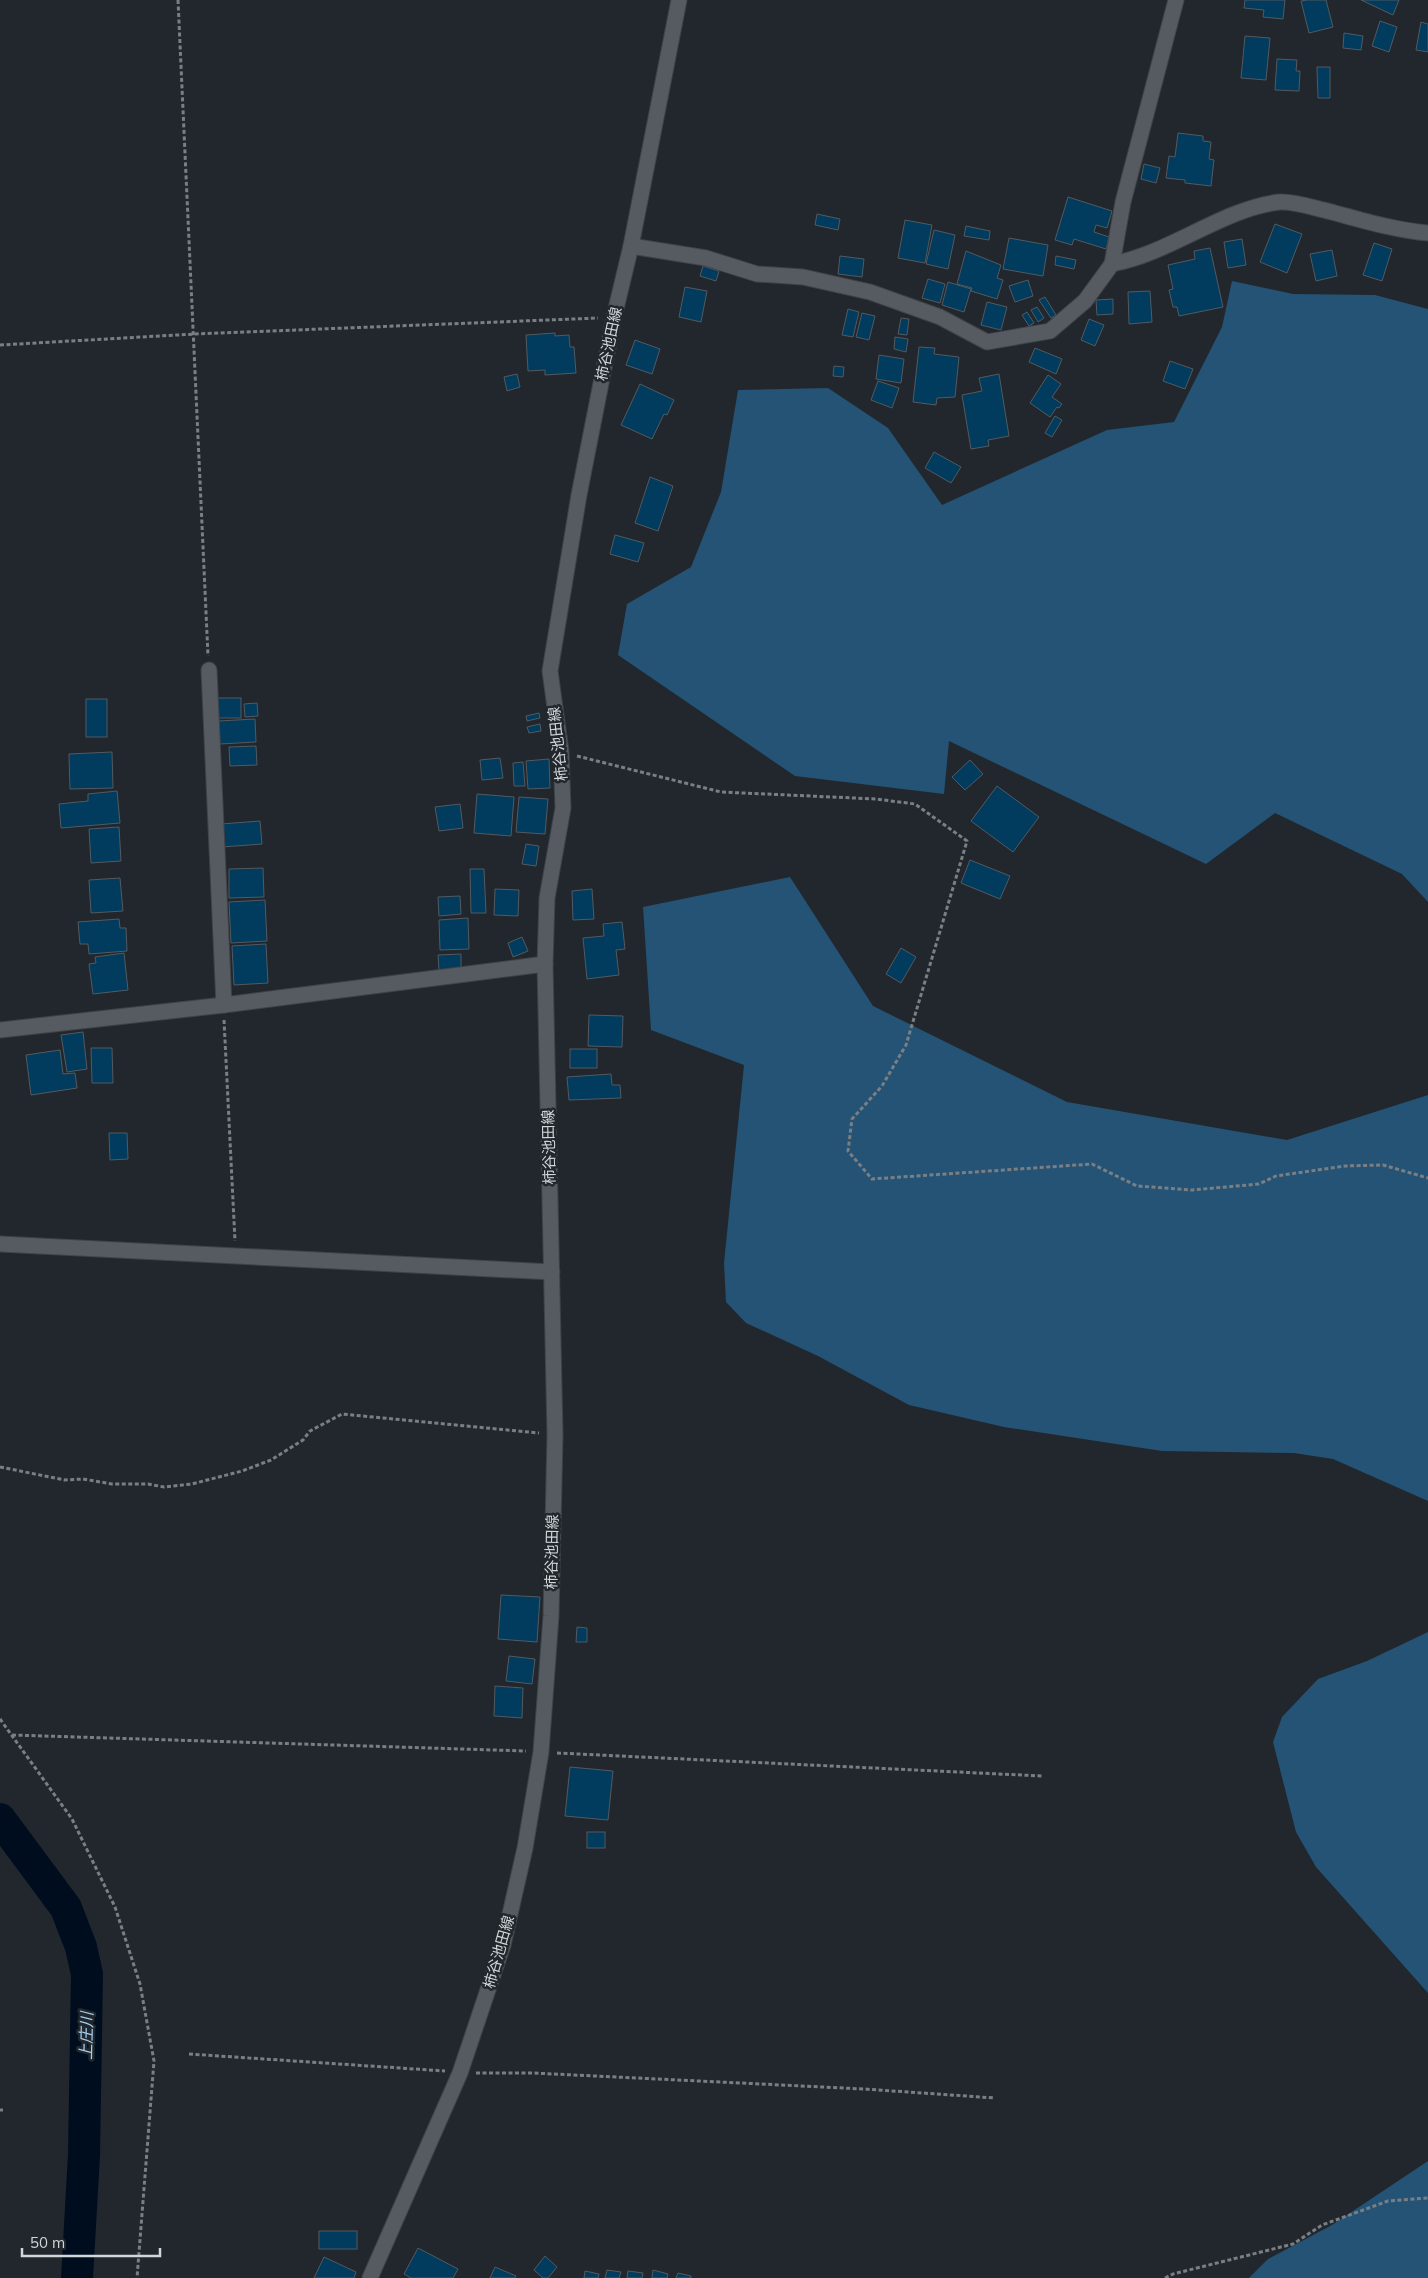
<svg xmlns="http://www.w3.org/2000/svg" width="1428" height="2278" font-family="Mulish,'Noto Sans JP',sans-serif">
  <rect width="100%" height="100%" fill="#21272c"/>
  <g fill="#245375">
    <path d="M1232,281l61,13 82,1 53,14v593l-26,-28 -127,-61 -69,51 -257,-123 -5,53 -149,-18 -177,-121 9,-51 64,-37 30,-75 17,-102 90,-2 60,40 54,77 165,-75 67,-8 48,-95z"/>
    <path d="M790,877l83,129 194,96 220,38 141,-45v406l-95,-42 -39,-6 -132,-2 -158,-24 -95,-22 -91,-49 -72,-33 -20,-21 -2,-39 20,-198 -93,-35 -8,-123z"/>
    <path d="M1428,1632v361l-112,-126 -20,-35 -23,-90 9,-25 36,-38 49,-18z"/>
    <path d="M1428,2161v117h-179l19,-19 64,-34z"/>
  </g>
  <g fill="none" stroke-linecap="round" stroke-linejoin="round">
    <path stroke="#000d1e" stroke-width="32" d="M0,1819l66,89 15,39 6,27 -3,181 -7,123"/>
  </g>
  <g fill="#013b5d" stroke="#535a60">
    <path d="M1245,0h40l-2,19 -20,-2 1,-7 -20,-2z"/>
    <path d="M1307,0h19l7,27 -24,6 -8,-32z"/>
    <path d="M1361,0h38l-6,15z"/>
    <path d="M1380,21l17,6 -8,25 -17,-6z"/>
    <path d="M1421,22l7,2v28l-12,-2z"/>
    <path d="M1344,33l19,3 -2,14 -18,-2z"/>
    <path d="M1245,36l25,2 -4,42 -25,-2z"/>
    <path d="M1277,59l20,1 -1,11h4l-1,20 -24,-1z"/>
    <path d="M1317,67h13v31h-12z"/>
    <path d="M1178,133l25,3v5l8,1 -2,17 5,1 -3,26 -26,-3v-3l-19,-2 3,-22 6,1z"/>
    <path d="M1144,164l16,4 -4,15 -15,-4z"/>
    <path d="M1068,197l44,14 -5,17 -11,-3 -2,7 15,5 -3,12 -32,-10 -2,6 -17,-5z"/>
    <path d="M817,214l23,5 -2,11 -23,-5z"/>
    <path d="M905,220l27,5 -7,38 -27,-5z"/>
    <path d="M1275,224l27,10 -15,39 -27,-11z"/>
    <path d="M966,226l24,5 -1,9 -25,-4z"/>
    <path d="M934,230l21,5 -7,34 -22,-5z"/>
    <path d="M1009,238l39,7 -5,31 -40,-7z"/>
    <path d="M1242,239l4,26 -18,3 -4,-26z"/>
    <path d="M1374,243l18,6 -10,32 -19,-6z"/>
    <path d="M1210,248l13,59 -44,9 -2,-9h-4l-4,-17 4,-1 -5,-24 27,-6 -1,-8z"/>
    <path d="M1332,250l5,26 -21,5 -6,-27z"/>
    <path d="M966,251l35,14 -4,13 6,2 -6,19 -26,-8 1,-3 -15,-4z"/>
    <path d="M840,256l24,3 -2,18 -24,-3z"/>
    <path d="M1056,256l20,4 -2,9 -19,-4z"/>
    <path d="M703,266l16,5 -3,10 -16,-5z"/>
    <path d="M928,279l17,5 -5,19 -18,-5z"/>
    <path d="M1028,280l5,16 -18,6 -6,-16z"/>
    <path d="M948,282l23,7 -7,23 -22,-7z"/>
    <path d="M685,287l22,4 -6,31 -22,-5z"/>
    <path d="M1150,291l2,31 -23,2 -1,-32z"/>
    <path d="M1045,297l11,18 -5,3 -12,-18z"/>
    <path d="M1113,299v15l-16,1 -1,-15z"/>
    <path d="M987,302l20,5 -6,23 -20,-5z"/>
    <path d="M1037,307l7,11 -6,4 -7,-12z"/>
    <path d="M848,309l11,3 -6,25 -11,-2z"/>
    <path d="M1027,312l7,11 -5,3 -7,-11z"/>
    <path d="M862,313l13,3 -6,24 -13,-3z"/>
    <path d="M901,318l8,1 -2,16 -9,-1z"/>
    <path d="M1089,319l15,6 -9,21 -14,-6z"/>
    <path d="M555,333v3l14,-1 1,12h4l2,26 -31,2v-5l-17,1 -2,-36z"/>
    <path d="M895,337l13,2 -2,13 -12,-3z"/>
    <path d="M635,340l25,9 -8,25 -26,-9z"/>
    <path d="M919,347l16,1 -1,6 25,3 -4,40 -18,1 -1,7 -23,-3z"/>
    <path d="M1035,348l27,11 -6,15 -27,-12z"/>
    <path d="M879,355l25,4 -3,24 -25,-4z"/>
    <path d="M1170,361l23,8 -8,20 -22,-8z"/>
    <path d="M834,366l10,1 -1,10 -10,-1z"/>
    <path d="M517,374l3,13 -13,4 -3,-14z"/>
    <path d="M999,374l10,62 -21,4 1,6 -18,3 -9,-54 20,-4 -3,-13z"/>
    <path d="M1048,375l13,9 -9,13 10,7 -3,4 -2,-1 -7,10 -20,-14z"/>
    <path d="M878,381l21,7 -7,20 -21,-8z"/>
    <path d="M640,384l34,16 -7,15 -3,-1 -12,25 -31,-14z"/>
    <path d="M1055,416l7,4 -10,17 -7,-4z"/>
    <path d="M934,452l27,15 -10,16 -26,-15z"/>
    <path d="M650,477l23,9 -15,45 -23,-8z"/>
    <path d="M615,535l29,8 -6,19 -28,-8z"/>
    <rect x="217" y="698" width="24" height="20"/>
    <rect x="86" y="699" width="21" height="38"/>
    <path d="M257,703l1,13 -13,1 -1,-13z"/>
    <path d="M539,713l1,5 -13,3 -1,-5z"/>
    <path d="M255,719l1,23 -36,2 -1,-23z"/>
    <path d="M540,724l1,7 -12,2 -2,-6z"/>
    <path d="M256,746l1,19 -27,1 -1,-19z"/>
    <path d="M112,752l1,36 -43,1 -1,-35z"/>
    <path d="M500,758l3,20 -21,2 -2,-20z"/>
    <path d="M549,759l1,29 -22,1 -2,-28z"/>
    <path d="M970,760l13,14 -18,16 -13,-13z"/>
    <path d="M523,762l2,24h-11l-1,-23z"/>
    <path d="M997,786l42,31 -26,35 -42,-31z"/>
    <path d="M117,791l3,32 -59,5 -2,-24 29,-3v-7z"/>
    <path d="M477,794l37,3 -3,39 -37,-3z"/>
    <path d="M519,797l29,2 -3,35 -29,-2z"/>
    <path d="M460,804l3,24 -24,3 -4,-24z"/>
    <path d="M260,821l2,23 -40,3 -1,-23z"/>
    <path d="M119,827l2,34 -30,2 -2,-34z"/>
    <path d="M526,844l13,2 -3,20 -14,-2z"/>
    <path d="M970,860l40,16 -10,23 -39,-16z"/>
    <path d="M263,868l1,29 -35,1v-29z"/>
    <path d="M470,869h14l2,44h-15z"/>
    <path d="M120,878l3,33 -32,2 -2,-33z"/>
    <path d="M495,889l24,1 -1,26 -24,-1z"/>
    <path d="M592,889l2,30 -21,1 -1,-29z"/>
    <path d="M460,896l1,18 -22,2 -1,-19z"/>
    <path d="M265,900l2,41 -36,2 -2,-41z"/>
    <path d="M468,918l1,31 -29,1 -1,-30z"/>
    <path d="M119,919l1,9h6l1,23 -38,3 -1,-10h-8l-2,-22z"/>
    <path d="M622,922l3,27 -9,1 3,25 -32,4 -4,-41 21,-2 -1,-12z"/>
    <path d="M522,937l6,14 -15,6 -5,-14z"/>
    <path d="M266,944l2,39 -34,2 -2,-39z"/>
    <path d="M901,948l15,9 -15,26 -15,-9z"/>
    <path d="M124,953l4,37 -35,4 -4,-30 7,-1 -1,-6z"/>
    <path d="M461,954v15l-22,1 -1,-15z"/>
    <path d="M589,1015l34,1 -1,31 -34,-1z"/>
    <path d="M83,1032l4,37 -20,3 -6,-37z"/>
    <path d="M91,1048h21l1,35h-21z"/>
    <rect x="570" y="1049" width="27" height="19"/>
    <path d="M60,1050l3,24 12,-1 2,15 -46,7 -5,-40z"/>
    <path d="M611,1074l1,11h8l1,13 -52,2 -2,-23z"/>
    <path d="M109,1133h18l1,26 -18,1z"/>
    <path d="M501,1595l39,2 -3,45 -39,-3z"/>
    <path d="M577,1627l10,1v14h-11z"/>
    <path d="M509,1656l26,3 -3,25 -26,-3z"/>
    <path d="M495,1686l28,2 -1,30 -28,-2z"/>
    <path d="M570,1767l43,4 -5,49 -43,-4z"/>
    <rect x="587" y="1832" width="18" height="16"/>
    <rect x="319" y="2231" width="38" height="18"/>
    <path d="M418,2248l40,21 -5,9h-42l-7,-4z"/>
    <path d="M545,2256l12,11 -9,11h-5l-9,-8z"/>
    <path d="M324,2257l32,15 -2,6h-40z"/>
    <path d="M495,2267l21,9 -1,2h-25z"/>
    <path d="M607,2270l14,2 -2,6h-14z"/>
    <path d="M653,2270l15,4 -1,4h-15z"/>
    <path d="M585,2271l14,3 -1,4h-14z"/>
    <path d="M628,2271l15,2 -1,5h-15z"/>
    <path d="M678,2273l13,3v2h-15z"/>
  </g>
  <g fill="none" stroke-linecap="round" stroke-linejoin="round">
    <defs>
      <g id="street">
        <path d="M631,246l75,12 51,16 46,3 67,15 70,25 47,25 63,-11 35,-30 27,-37 11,-62 53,-202"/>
        <path d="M1112,264c59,-11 110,-55 167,-62 14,-1 32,5 45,8 34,9 69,20 104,23"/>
        <path d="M209,670l15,335"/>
        <path d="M0,1030l224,-25 321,-41"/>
      </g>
      <g id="secondary">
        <path d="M0,1244l552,28"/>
        <path d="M370,2278l90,-205 43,-128 22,-97 16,-96 10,-136 4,-181 -10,-471 2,-66 16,-90 -2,-56 -11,-81 29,-176 35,-178 17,-71 48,-246"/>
      </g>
    </defs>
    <use href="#street" stroke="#3f4348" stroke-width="17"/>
    <use href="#secondary" stroke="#3f4348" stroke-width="17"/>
    <g stroke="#7a7f83" stroke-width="3" stroke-dasharray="4 2.5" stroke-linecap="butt">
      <path d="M178,0l30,656"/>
      <path d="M0,345l195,-11 403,-16"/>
      <path d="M577,756l144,36 155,7 39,5 52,37 -61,204 -24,41 -30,33 -4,32 24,28 220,-15 45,22 55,4 67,-6 17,-8 69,-10 38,-1 45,13"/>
      <path d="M224,1020l11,221"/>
      <path d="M0,1467l65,13 18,-1 29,5h36l16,3 28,-3 50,-13 29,-11 32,-20 7,-9 32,-17 197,19"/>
      <path d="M0,1719l72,100 43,88 25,77 14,77 -17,217"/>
      <path d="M12,1735l514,16"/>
      <path d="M557,1753l485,23"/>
      <path d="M189,2054l256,17"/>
      <path d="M476,2073h57l331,16 131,9"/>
      <path d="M0,2110h3"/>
      <path d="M1165,2278l8,-4 120,-30 29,-19 66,-24 40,-3"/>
    </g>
    <use href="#street" stroke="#555b61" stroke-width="15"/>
    <use href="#secondary" stroke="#555b61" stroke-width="15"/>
  </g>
  <g text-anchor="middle" stroke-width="5" stroke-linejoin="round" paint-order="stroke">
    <g font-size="15" fill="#d2d6d9" stroke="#21272c">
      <text transform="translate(609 344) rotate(-78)" y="5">柿谷池田線</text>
      <text transform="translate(558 744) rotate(-96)" y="5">柿谷池田線</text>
      <text transform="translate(549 1147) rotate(-91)" y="5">柿谷池田線</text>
      <text transform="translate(552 1552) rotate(-89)" y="5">柿谷池田線</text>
      <text transform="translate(499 1952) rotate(-74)" y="5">柿谷池田線</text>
    </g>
    <g font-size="16" font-style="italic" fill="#a6d1f3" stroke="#21272c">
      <text transform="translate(86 2036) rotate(-89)" y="6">上庄川</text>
    </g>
  </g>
  <path d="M22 2248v8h138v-8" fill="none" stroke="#d2d6d9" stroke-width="2.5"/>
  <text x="30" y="2248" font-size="15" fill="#d2d6d9" stroke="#21272c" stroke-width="4" paint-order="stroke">50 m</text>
</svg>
